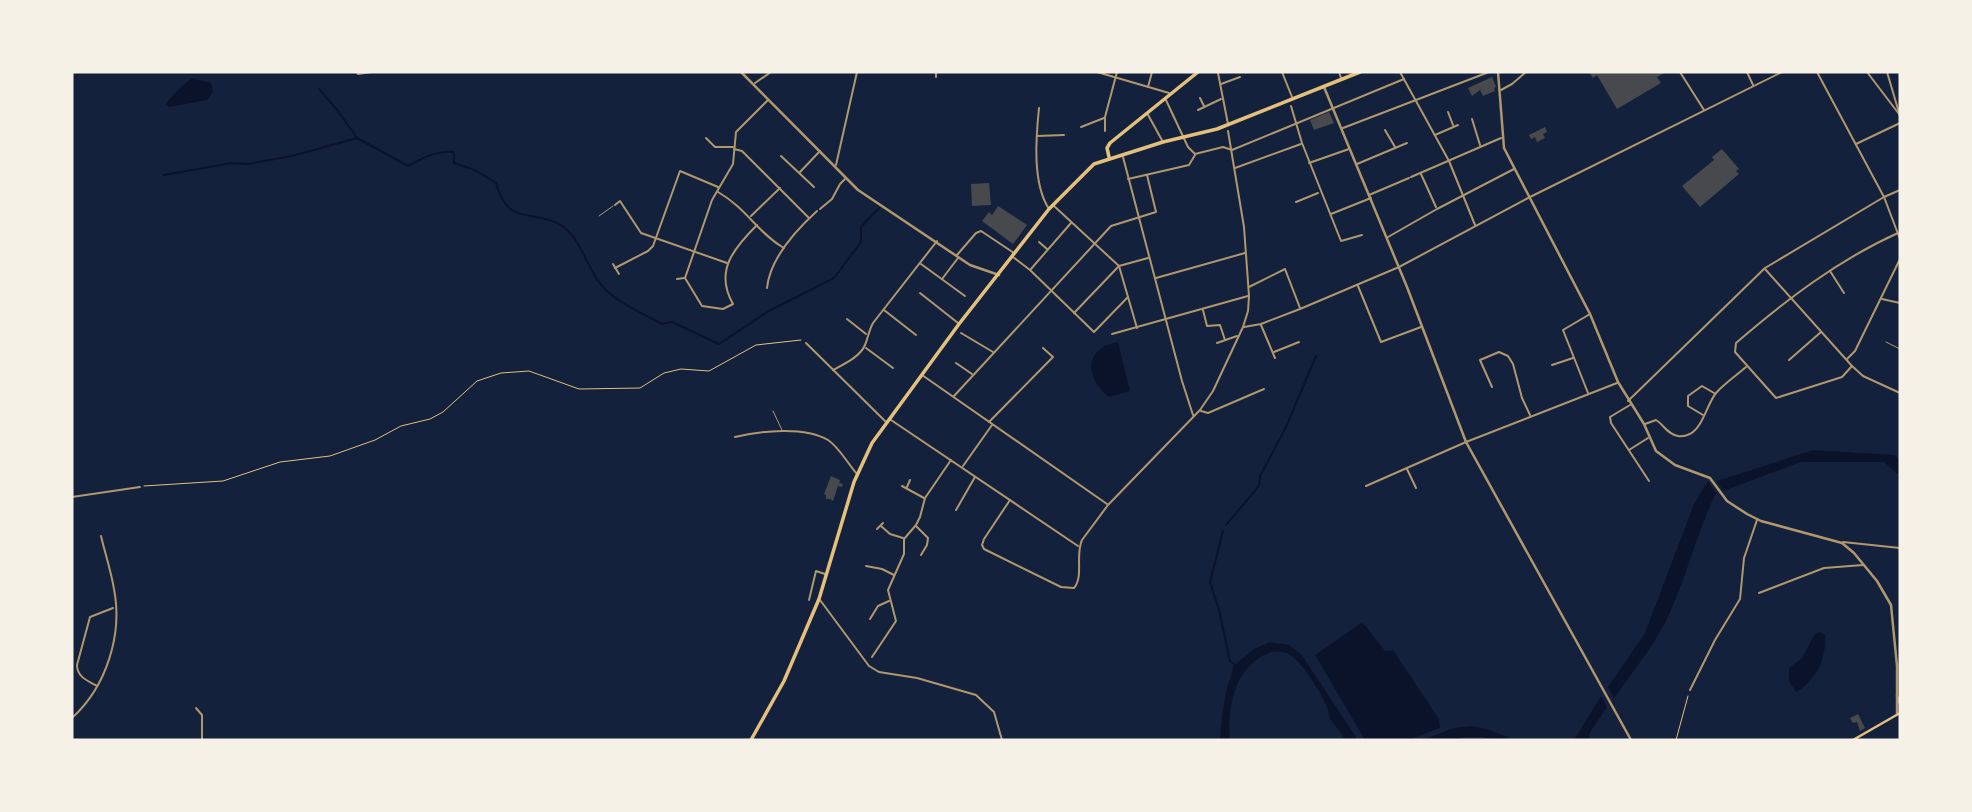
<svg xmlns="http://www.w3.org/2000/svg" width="1972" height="812" font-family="Jost,sans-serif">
  <rect width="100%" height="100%" fill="#14213d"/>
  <g fill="#0b132b">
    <path d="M192,78l19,5c3,7 2,11 -4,17l-38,7 -3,-3c5,-8 19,-21 26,-26z"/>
    <path d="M1118,342l12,49 -21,6c-24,-18 -26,-49 9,-55z"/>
    <path d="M1813,450l82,5 5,6v15l-16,-14h-83l-78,29 -6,-10z"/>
    <path d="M1708,481l8,12c-20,41 -30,87 -50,128 -14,27 -34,52 -52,77l-6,-11 37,-54 49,-129z"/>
    <path d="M1361,623l4,2 20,26 8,-1 46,69 1,9 -32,12h-43l-50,-85z"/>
    <path d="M1820,632l5,3c2,21 -9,47 -29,57l-7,-11v-13l13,-10 13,-24z"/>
    <path d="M1270,642l19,3 12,9 57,86h-13c-4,-8 -11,-15 -15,-22 -2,-3 -1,-7 -3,-11 -6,-14 -24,-44 -37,-52 -8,-5 -18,-4 -26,0 -30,15 -37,55 -34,85h-10c1,-18 3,-34 7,-52 2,-8 6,-14 6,-22l21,-17z"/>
    <path d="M1601,696l6,11 -18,27v6h-15z"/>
    <path d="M1472,726l15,3 28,11h-22l-10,-3h-20l-9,3h-32l32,-12z"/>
  </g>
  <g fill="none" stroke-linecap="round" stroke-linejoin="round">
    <g stroke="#0b132b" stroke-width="2">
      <path d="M319,89l19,22 19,27"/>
      <path d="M164,175l68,-12 15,1 45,-8 65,-18 51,28c15,-8 29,-16 46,-14v11l21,7 21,13c12,44 36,26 63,41 24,14 27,47 47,66 14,14 38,24 56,34l10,-2 47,22 50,-33 65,-33 27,-36v-15l18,-19"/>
      <path d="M1226,525l33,-39 1,-10 26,-49 30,-71"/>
      <path d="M1223,531l-13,51 9,28 11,51 5,4"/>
    </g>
  </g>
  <g fill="#48494c">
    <path d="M1589,72h77l-9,5 4,6 -44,26 -20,-34 -4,3z"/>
    <path d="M1492,77l4,10 -2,1 1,3 -12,5 -3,-6 -8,6 -4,-8z"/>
    <path d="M1329,112l5,11 -20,7 -4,-10z"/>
    <path d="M1545,127l2,5 -4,2 2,4 -8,4 -2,-5 -4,2 -2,-4z"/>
    <path d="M1722,149l17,20 -3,2 3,3 -39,33 -18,-21 32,-26 -2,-3z"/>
    <path d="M989,183l2,22 -19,1 -1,-22z"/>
    <path d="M998,206l29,19 -14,19 -31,-23 7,-9 3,3z"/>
    <path d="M831,476l9,4 -1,3 4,1 -1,3 -4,-1 -5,15 -3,-2h-4v-4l-2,-1z"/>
    <path d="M1858,714l7,14 -5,3 -3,-9 -4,1 -3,-5z"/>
  </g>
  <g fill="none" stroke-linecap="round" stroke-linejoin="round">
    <g stroke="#e5c07b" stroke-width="1">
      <path d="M144,486l79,-5 57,-19 50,-6 45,-16 26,-14 29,-7 13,-7 34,-31 24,-8 28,-2 50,18 61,-1 24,-15 17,-4 28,2 47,-26 45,-5"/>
      <path d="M1676,740l12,-44"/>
    </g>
    <g stroke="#b1986c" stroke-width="1">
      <path d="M599,216l14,-10"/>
      <path d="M1886,342l14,7"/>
      <path d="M773,411l9,19"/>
    </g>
    <path stroke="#b1986c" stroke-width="2" d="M1339,72l2,6"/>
    <g stroke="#b1986c" stroke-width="2">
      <path d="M357,72l1,2 13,-2"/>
      <path d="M1097,72l72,21"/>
      <path d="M1282,72l10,25"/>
      <path d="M1400,72l49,89 26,64"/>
      <path d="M1680,72l24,38"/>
      <path d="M1747,72l6,13"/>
      <path d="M1817,72l67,125 16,42"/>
      <path d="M1867,72l32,42"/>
      <path d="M1887,72l13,44"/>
      <path d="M1218,73l10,51"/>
      <path d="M936,77v-5"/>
      <path d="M755,83l16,-11"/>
      <path d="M1221,84l19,-7"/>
      <path d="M1148,87l4,-15"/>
      <path d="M1501,90l11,-6 14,-12"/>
      <path d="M1165,98l23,49 7,7"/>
      <path d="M1200,98l4,8"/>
      <path d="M1291,106l11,37 39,98 21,-6"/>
      <path d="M1039,108c-3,29 -7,75 10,101"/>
      <path d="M1198,110l23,-11"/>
      <path d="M1448,112l5,13"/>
      <path d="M1147,113l16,29"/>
      <path d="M1472,119l8,26"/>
      <path d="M1081,127l23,-9"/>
      <path d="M1343,128l146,-56"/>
      <path d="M1385,130l10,17"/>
      <path d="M1105,131v-14l12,-45"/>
      <path d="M1435,135l23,-10"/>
      <path d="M1037,136l27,-1"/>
      <path d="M706,138l9,9h18"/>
      <path d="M1856,144l44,-21"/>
      <path d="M734,149l8,2 67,67"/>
      <path d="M1195,154l28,-7 9,3 172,-71"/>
      <path d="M781,156l33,31"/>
      <path d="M1123,157l59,224 11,34"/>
      <path d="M1309,163l40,-14"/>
      <path d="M1357,164l50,-21"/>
      <path d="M836,165l21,-93"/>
      <path d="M1235,168l66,-24"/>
      <path d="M800,172l20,-21"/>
      <path d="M1421,174l15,33"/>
      <path d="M1411,177l90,-39"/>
      <path d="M1128,179l61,-14 6,-10"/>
      <path d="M718,192c28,16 41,42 66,56"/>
      <path d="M1369,195l40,-17"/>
      <path d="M1296,202l22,-9"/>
      <path d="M615,205l5,-4 21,32 86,30"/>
      <path d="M1054,206l65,60 18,62"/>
      <path d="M820,209l12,-10 8,-15 6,-6"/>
      <path d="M1331,214l40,-16"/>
      <path d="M751,216l29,-28"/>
      <path d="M757,225c-23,23 -43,46 -24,79l-10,5 -21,-3 -17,-28 27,-78 21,-36 3,-32 32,-32"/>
      <path d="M1898,233c-60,27 -112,67 -162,110l-1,9 41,46 66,-21 10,-11 11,10 37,17"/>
      <path d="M1388,237l49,-28 77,-40"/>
      <path d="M1039,242l8,7"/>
      <path d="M957,255l19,-22 5,-2 33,22"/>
      <path d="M1013,257l17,13 64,62 34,-35"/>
      <path d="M613,264l6,10"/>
      <path d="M921,264l44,32"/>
      <path d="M615,268l33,-17 5,-5 27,-75 38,16"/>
      <path d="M1031,269l40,-46"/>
      <path d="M1765,269l87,97"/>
      <path d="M1830,271l14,22"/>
      <path d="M1156,278l89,-25"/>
      <path d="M677,279l7,-1"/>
      <path d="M942,279l16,-21"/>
      <path d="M1358,286l23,56 40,-15"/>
      <path d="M1249,287l36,-18 15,39"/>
      <path d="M767,288c3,-30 28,-57 50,-77"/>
      <path d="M920,293l38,30"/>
      <path d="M1882,299l18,4"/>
      <path d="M884,310l32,25"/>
      <path d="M1203,310l4,16 13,-1 5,15"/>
      <path d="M1074,313l45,-47 29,-8"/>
      <path d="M847,319l19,15"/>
      <path d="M1261,325l14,33"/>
      <path d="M1244,327l17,-3 39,-15 99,-42 131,-70 252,-125"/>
      <path d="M961,333l32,19"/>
      <path d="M1112,334l136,-38"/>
      <path d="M806,343l79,78"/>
      <path d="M1217,343l20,-7"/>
      <path d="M866,348l27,20"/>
      <path d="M1274,352l25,-10"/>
      <path d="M1847,359l8,-8 45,-92"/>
      <path d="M1789,360l32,-28"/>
      <path d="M956,363l16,11"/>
      <path d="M1552,365l21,-7"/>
      <path d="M833,370c11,-6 27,-13 32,-25 3,-7 4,-15 8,-22l64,-82"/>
      <path d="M922,375l185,129"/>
      <path d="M1492,387l-12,-27 19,-8 9,4 5,8 9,34 8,17"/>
      <path d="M1588,393l-25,-63 27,-16"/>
      <path d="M954,396l157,-170 45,-14 -9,-37"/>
      <path d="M1628,401l137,-133 119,-71 16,-7"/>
      <path d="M1630,405l-20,12 1,6 38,58"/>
      <path d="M1201,411l7,2 56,-24"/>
      <path d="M1703,415l-15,-9v-10l14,-10 12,7"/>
      <path d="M891,420l187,126"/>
      <path d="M989,422l64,-65 -10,-9"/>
      <path d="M1645,424l11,-4c8,5 11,14 22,16 24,3 27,-30 38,-43 9,-10 21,-18 30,-26"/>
      <path d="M735,437c26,-6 69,-11 93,3 11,7 20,24 29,34"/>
      <path d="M1629,450l19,-12"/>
      <path d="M963,466l29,-41"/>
      <path d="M1407,469l9,19"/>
      <path d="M902,486l22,12"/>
      <path d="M1366,486l100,-44 151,-59"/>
      <path d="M907,487l3,-7"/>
      <path d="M72,497l68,-10"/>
      <path d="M1010,500l-26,39 -2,6 2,4 77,38 13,1c10,-12 1,-33 8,-48l26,-35 92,-95 13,-19 30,-64 5,-16 1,-15 -5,-69 -16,-96"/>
      <path d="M956,510l19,-33"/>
      <path d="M881,526l9,8 13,4"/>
      <path d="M916,526l12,12 -1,7 -6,10"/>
      <path d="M877,529l6,-6"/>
      <path d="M1843,542l57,6"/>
      <path d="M866,566l16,3 12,6"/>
      <path d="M1759,593l65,-25 39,-3"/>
      <path d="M809,600l7,-29 9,3"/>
      <path d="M820,600l49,66 10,6 38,6 59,17 18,17 8,28"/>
      <path d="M870,619l8,-13 11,-5"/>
      <path d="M872,657l24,-36 -8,-31 16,-36v-15l12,-14 4,-8 5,-19 26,-38"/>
      <path d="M97,686c-9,-5 -20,-9 -20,-21l13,-48 23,-9"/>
      <path d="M1690,690l25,-50 25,-41 4,-41 13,-38"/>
      <path d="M196,708l6,7v25"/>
      <path d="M72,718c34,-31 51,-83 42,-129 -3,-18 -9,-36 -13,-53"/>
    </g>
    <g stroke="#b1986c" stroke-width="2.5">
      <path d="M741,72l117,118 112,75 29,10"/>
      <path d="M1498,72l6,76 86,166 28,68 26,42 12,27 19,14 35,13 17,23 20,13 14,7 81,22 12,10 23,28 14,24 6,61v48"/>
      <path d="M1324,87l83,200 59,155 165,298"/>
      <path d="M1897,696l3,8"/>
    </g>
    <path stroke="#e5c07b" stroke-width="2.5" d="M1853,740l47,-27"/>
    <path stroke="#e5c07b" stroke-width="3.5" d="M1109,157l-2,-9 3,-5 88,-71"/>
    <path stroke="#e5c07b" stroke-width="3.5" d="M751,740l33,-59 35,-82 35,-117 18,-39 87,-119 90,-115 45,-45 69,-22 54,-13 143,-57"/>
  </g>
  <rect width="1972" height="812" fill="none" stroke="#f6f1e7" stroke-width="147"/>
</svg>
